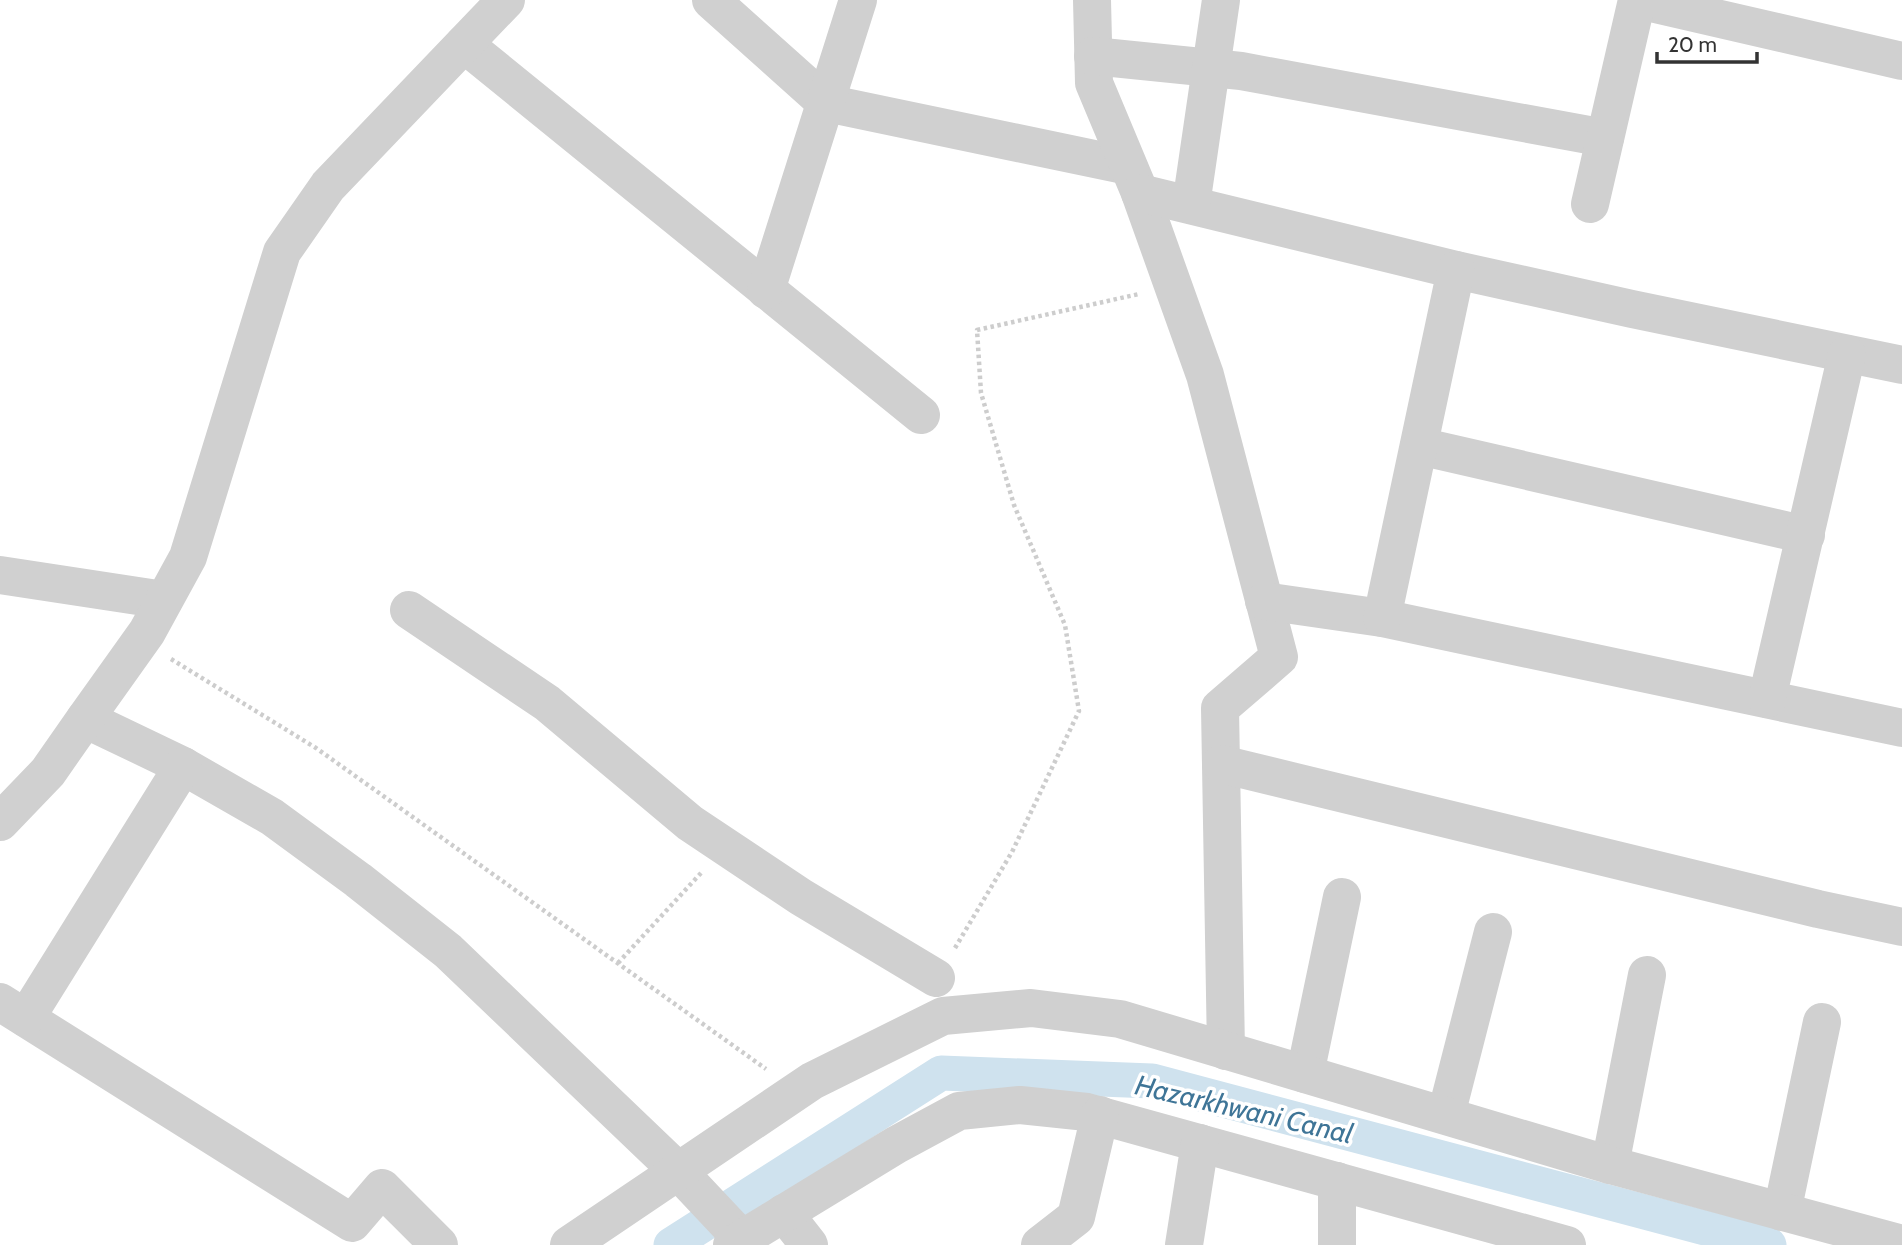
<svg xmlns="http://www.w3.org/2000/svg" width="1902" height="1245" font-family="Cabin,sans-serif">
  <rect width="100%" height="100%" fill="#fff"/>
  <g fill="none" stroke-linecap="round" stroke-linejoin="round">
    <path stroke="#cfe2ee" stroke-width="35" d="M671,1245l270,-172 211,8 617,164"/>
    <g stroke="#cdcdcd" stroke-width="4.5" stroke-dasharray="3.5 3.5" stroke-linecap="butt">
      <path d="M171,659l145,89 450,321"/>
      <path d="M955,948l57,-96 67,-141 -14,-86 -51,-120 -33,-112 -4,-63 162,-36"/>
      <path d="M618,963l83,-90"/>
    </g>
    <g stroke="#d0d0d0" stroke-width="38">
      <path d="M711,0l115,103 302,63"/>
      <path d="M1092,0l2,83 46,110 65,182 74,282 -59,51 6,343"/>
      <path d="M1638,0l264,61"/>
      <path d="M464,44l457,371"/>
      <path d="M1093,56l148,15 364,67"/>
      <path d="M1140,193l316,77 176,39 270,56"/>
      <path d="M1590,204l47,-204"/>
      <path d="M1191,205l30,-205"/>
      <path d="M766,290l92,-290"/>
      <path d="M1419,446l387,89"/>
      <path d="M0,575l164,25"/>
      <path d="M1264,601l118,17 520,110"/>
      <path d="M409,610l138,93 143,120 111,74 135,81"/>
      <path d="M1382,618l74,-348"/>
      <path d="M1767,699l80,-345"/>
      <path d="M85,719l98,47 89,51 86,63 90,71 230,220 64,68"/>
      <path d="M1221,764l597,145 84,18"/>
      <path d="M0,822l48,-50 37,-53 62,-87 41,-75 94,-305 46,-66 178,-186"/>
      <path d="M0,1002l352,221 30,-35 57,57"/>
      <path d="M26,1018l157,-252"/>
      <path d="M1305,1074l37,-177"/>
      <path d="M1446,1115l47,-183"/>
      <path d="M1610,1165l37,-190"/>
      <path d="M1782,1212l40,-190"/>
      <path d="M784,1213l25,32"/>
      <path d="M569,1245l243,-164 131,-65 88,-8 89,11 490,146 292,79"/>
      <path d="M732,1245l164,-100 63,-34 61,-6 67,7 480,133"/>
      <path d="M1040,1245l36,-28 24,-102"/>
      <path d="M1184,1245l16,-102"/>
      <path d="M1337,1245v-64"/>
    </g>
  </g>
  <g text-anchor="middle" stroke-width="7" stroke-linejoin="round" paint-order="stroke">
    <g font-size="28" font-style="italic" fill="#3f7597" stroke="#fff">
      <text transform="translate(1244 1109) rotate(13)" y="10">Hazarkhwani Canal</text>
    </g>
  </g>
  <path d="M1657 52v10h100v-10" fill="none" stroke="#333333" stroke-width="3.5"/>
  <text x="1668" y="52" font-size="21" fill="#333333" stroke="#ffffff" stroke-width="5" paint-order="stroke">20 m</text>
</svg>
